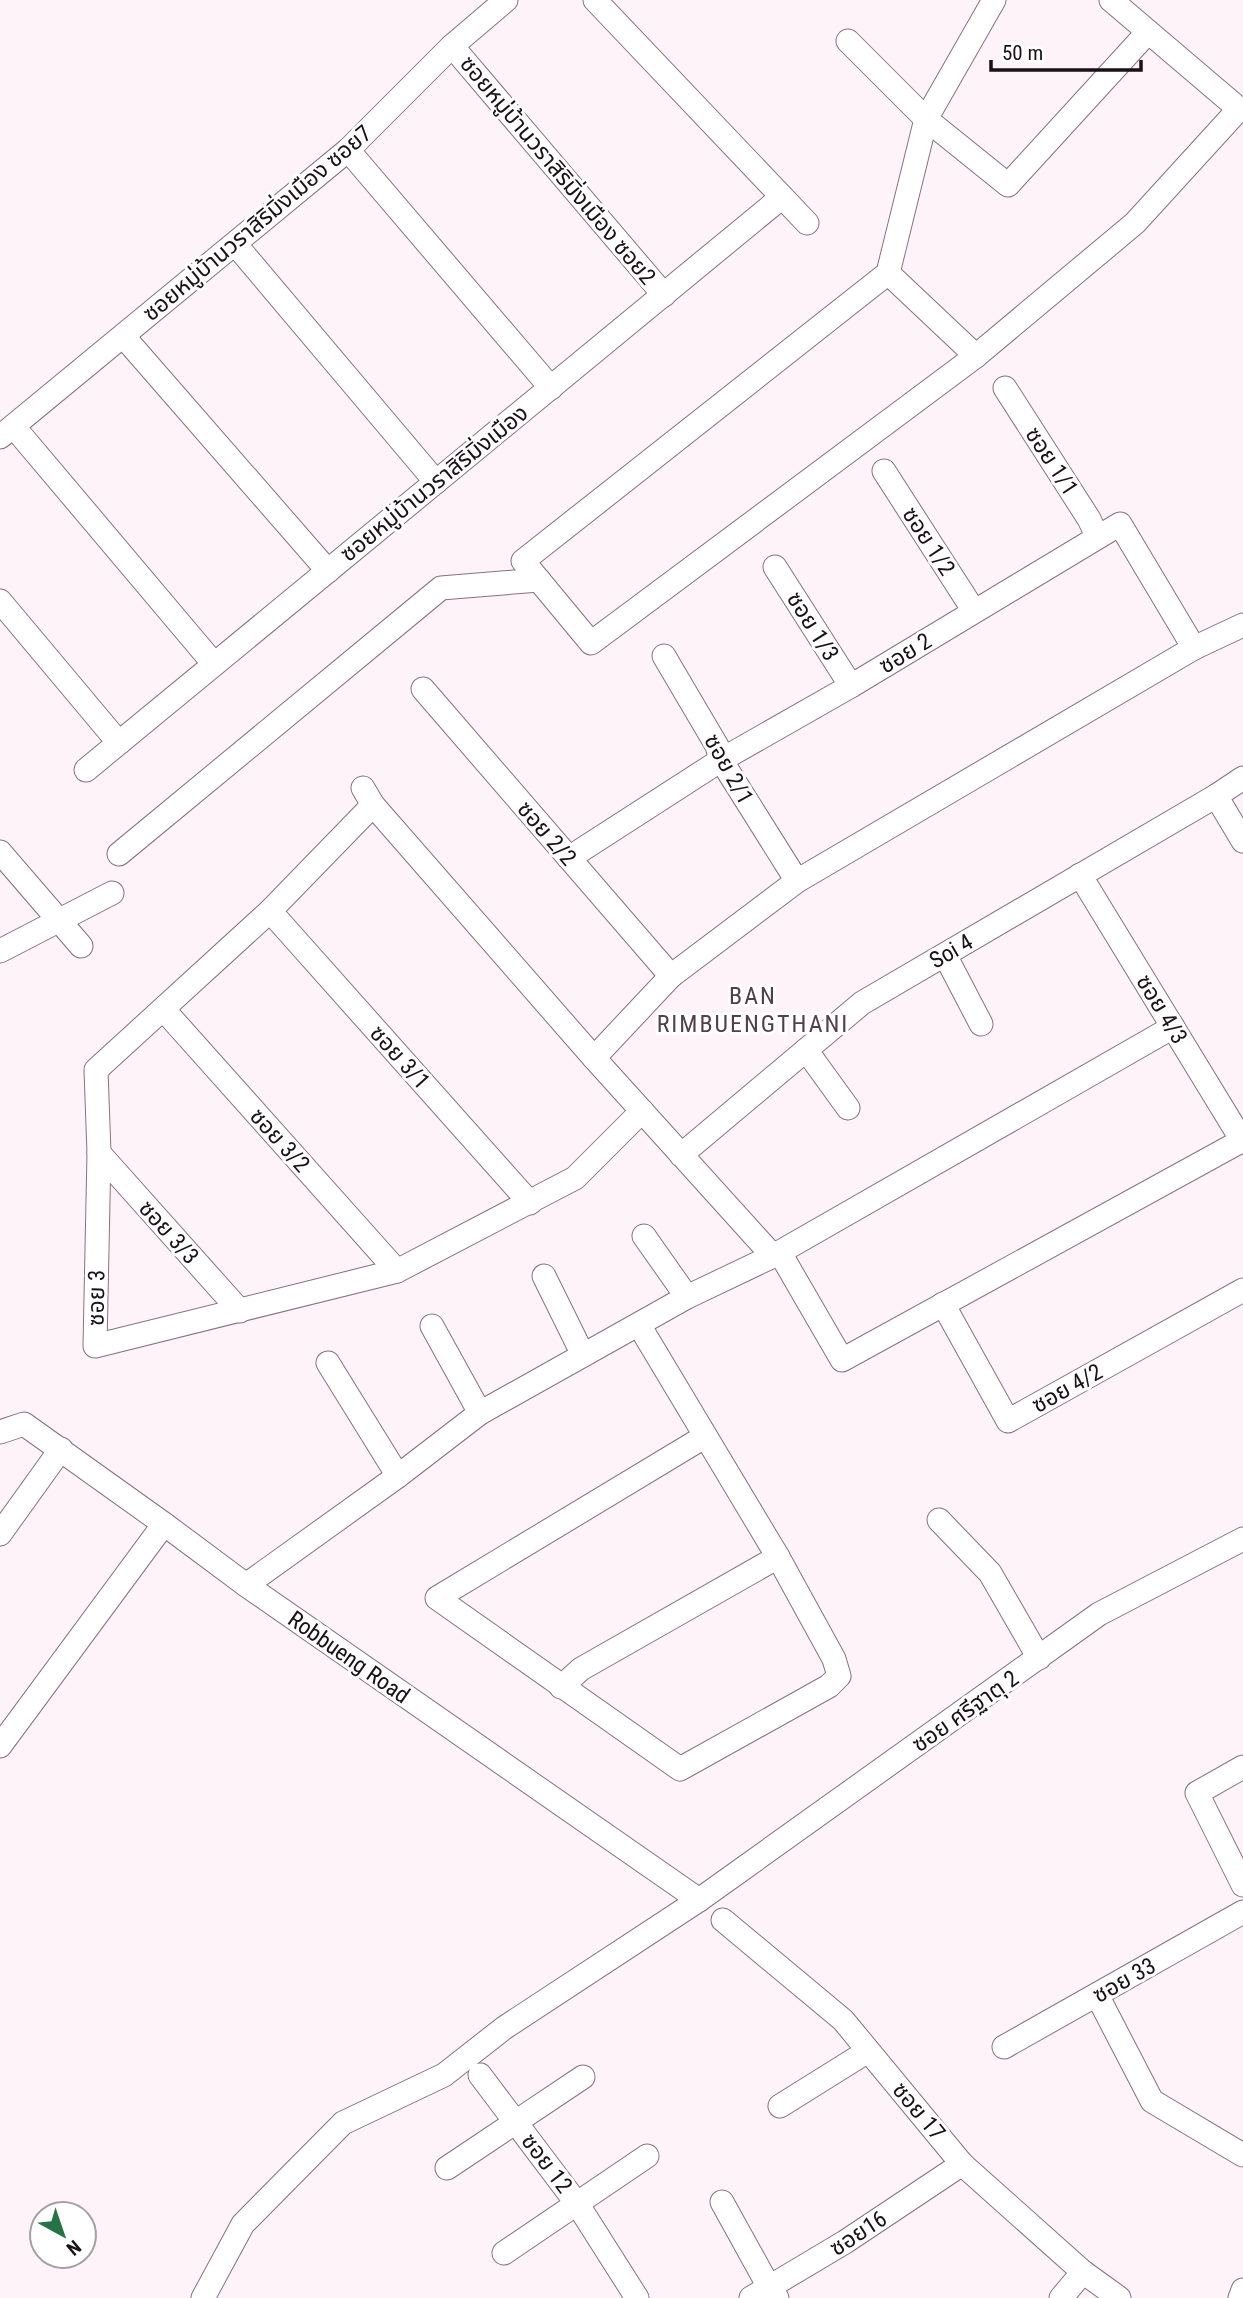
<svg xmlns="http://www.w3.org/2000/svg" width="1243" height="2298" font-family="'Roboto Condensed','Noto Sans Thai',sans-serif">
  <rect width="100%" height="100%" fill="#fef3f8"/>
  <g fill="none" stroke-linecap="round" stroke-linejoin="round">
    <defs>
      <g id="minor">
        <path d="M595,0l212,223"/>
        <path d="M994,0l-68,119 -38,154 -365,288 68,82 385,-287 159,-133 104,-114 -128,-109"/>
        <path d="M848,41l78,78 82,66 140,-153"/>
        <path d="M452,46l212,249"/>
        <path d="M348,150l203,238"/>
        <path d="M236,245l200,237"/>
        <path d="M888,273l88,83"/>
        <path d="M124,337l204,234"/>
        <path d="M1005,388l84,131 8,17"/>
        <path d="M14,427l200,237"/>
        <path d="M0,437l348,-287 104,-104 54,-46"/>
        <path d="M884,471l90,140"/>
        <path d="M775,567l76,119"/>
        <path d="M0,601l119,142"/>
        <path d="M664,656l53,90 4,14 76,121"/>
        <path d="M423,689l248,287"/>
        <path d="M86,770l696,-573"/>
        <path d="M363,788l10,17 221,253 179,198"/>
        <path d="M1216,796l27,45"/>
        <path d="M373,805l-103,106 -174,159 3,83 -4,193 302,-75 178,-93 67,-67"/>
        <path d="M0,852l81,94"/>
        <path d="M119,854l322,-266 98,-8"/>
        <path d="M569,858l152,-98 130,-74 269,-162 74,124"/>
        <path d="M1080,875l163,267"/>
        <path d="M270,911l260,292"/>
        <path d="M0,951l112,-58"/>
        <path d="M945,955l36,69"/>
        <path d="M164,1010l233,261"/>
        <path d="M806,1050l42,58"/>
        <path d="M594,1058l77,-82 126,-95 397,-233 49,-23"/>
        <path d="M99,1153l141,158"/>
        <path d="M681,1155l181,-152 354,-207 27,-18"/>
        <path d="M644,1236l43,61"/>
        <path d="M780,1253l62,107 401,-220"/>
        <path d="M544,1276l39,79"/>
        <path d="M943,1304l65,117 235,-131"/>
        <path d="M639,1325l139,232 56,102 5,17 -10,10 -149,83 -243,-171 267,-161"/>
        <path d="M432,1326l48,87"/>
        <path d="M328,1363l70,113"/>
        <path d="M0,1432l24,-8 140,100 82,61 453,315"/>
        <path d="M939,1520l51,53 49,85"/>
        <path d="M0,1534l61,-85"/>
        <path d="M246,1585l152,-109 82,-63 207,-116 86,-41 400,-229"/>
        <path d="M561,1687l20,-18 197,-112"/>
        <path d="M0,1746l164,-222"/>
        <path d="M1243,1767l-46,26 46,92"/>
        <path d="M723,1920l120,100 119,144 121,108 36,26"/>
        <path d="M1097,1995l55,106 91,54"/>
        <path d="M1004,2047l239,-135"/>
        <path d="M480,2075l98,130 59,93"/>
        <path d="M780,2106l88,-55"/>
        <path d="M447,2168l136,-91"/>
        <path d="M722,2202l47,85 8,11"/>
        <path d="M504,2253l143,-97"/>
        <path d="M203,2298l40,-74 100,-101 101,-48 60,-47 195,-128 400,-286 144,-75"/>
        <path d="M751,2298l94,-56 117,-78"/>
        <path d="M1061,2298l22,-26"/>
        <path d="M1240,2298l3,-8"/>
      </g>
    </defs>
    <use href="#minor" stroke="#88717d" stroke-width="25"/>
    <use href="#minor" stroke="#fff" stroke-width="23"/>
  </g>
  <g text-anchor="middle" stroke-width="6" stroke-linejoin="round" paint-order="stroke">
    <g font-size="23" fill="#191115" stroke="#fff">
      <text transform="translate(558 170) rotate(50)" y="8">ซอยหมู่บ้านวราสิริมิ่งเมือง ซอย2</text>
      <text transform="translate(257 223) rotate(-40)" y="8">ซอยหมู่บ้านวราสิริมิ่งเมือง ซอย7</text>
      <text transform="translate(1052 461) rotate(57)" y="8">ซอย 1/1</text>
      <text transform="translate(434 483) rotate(-39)" y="8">ซอยหมู่บ้านวราสิริมิ่งเมือง</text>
      <text transform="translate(929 541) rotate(57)" y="8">ซอย 1/2</text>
      <text transform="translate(813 626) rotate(58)" y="8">ซอย 1/3</text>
      <text transform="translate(905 653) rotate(-31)" y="8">ซอย 2</text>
      <text transform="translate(729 769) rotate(61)" y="8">ซอย 2/1</text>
      <text transform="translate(547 833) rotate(49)" y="8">ซอย 2/2</text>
      <text transform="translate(951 951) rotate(-30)" y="8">Soi 4</text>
      <text transform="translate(1162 1009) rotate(59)" y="8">ซอย 4/3</text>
      <text transform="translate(400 1057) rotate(48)" y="8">ซอย 3/1</text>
      <text transform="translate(280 1140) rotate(48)" y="8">ซอย 3/2</text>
      <text transform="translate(169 1232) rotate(48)" y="8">ซอย 3/3</text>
      <text transform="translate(96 1298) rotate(-89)" y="8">ซอย 3</text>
      <text transform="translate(1067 1388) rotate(-29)" y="8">ซอย 4/2</text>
      <text transform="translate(349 1657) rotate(35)" y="8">Robbueng Road</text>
      <text transform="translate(965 1711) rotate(-35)" y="8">ซอย ศรีฐาตุ 2</text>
      <text transform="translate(1124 1980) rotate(-29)" y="8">ซอย 33</text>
      <text transform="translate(919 2111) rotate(50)" y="8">ซอย 17</text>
      <text transform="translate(547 2163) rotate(53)" y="8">ซอย 12</text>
      <text transform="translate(858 2233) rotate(-33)" y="8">ซอย16</text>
    </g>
    <g font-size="24" letter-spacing="2" fill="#533e49" stroke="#fff">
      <text x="753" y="1004">BAN<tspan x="753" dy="28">RIMBUENGTHANI</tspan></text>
    </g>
  </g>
  <g transform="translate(63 2235) rotate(140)"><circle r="33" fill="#ffffff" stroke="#a3a0a1" stroke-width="2"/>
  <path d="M0-5L12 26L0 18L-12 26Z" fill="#247445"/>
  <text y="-10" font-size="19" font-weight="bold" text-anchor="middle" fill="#191115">N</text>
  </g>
  <path d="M991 60v10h150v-10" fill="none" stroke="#191115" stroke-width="3.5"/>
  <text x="1002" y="60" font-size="21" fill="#191115" stroke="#ffffff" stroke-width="5" paint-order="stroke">50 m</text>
</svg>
